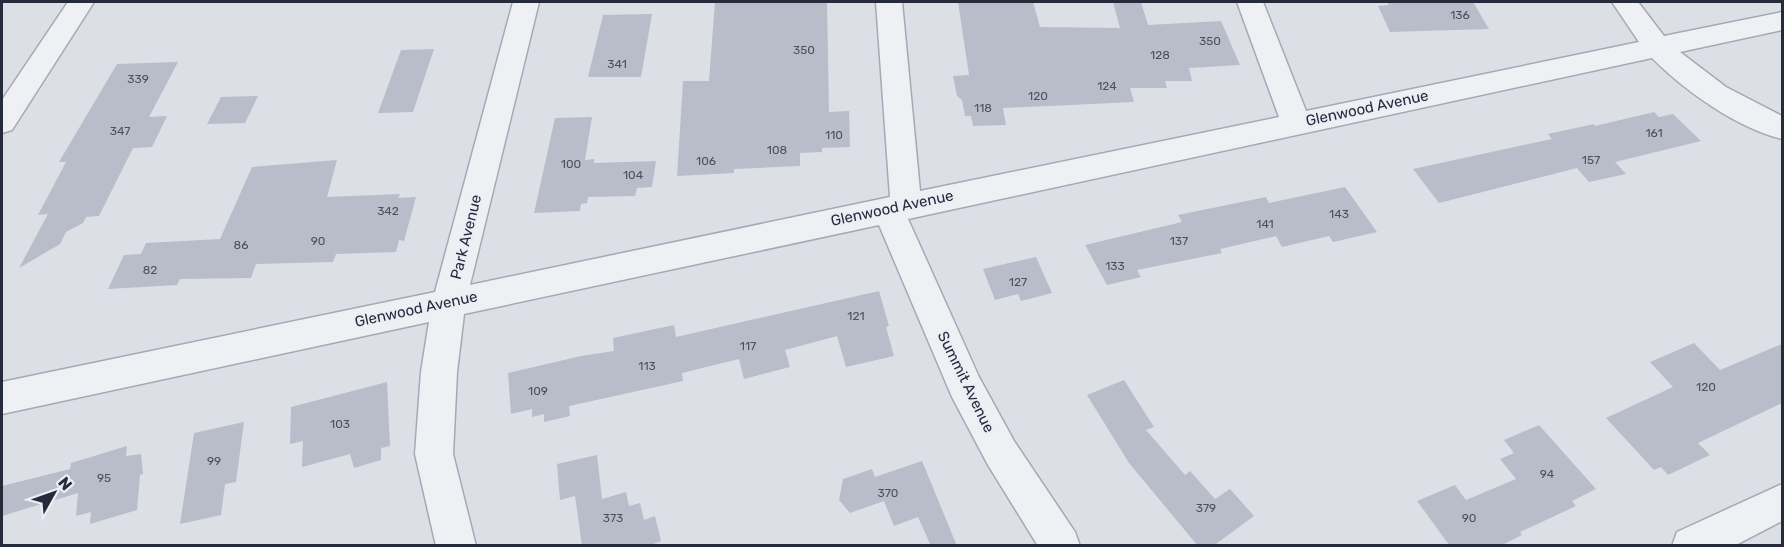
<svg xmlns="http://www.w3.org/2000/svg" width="1784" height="547" font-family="Rubik,sans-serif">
  <rect width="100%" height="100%" fill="#dcdfe6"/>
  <g fill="#b9bdc9">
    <path d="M715,2h112l2,110 20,-1 1,36 -28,1v4l-22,1v13l-66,3v4l-57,3 6,-95h26z"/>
    <path d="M958,2h75l7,25 80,1 -7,-26h28l7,23 73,-4 19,44 -51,3 3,13h-27l2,7h-37l4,14 -131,6 3,17 -33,1 -2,-10h-6l-3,-16 -5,-4 -4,-20 16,-1z"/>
    <path d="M1387,2h86l16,27 -99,3 -12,-26 11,-1z"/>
    <path d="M652,14l-11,63h-53l15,-62z"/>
    <path d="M434,49l-21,63 -35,1 23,-63z"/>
    <path d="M178,62l-29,55 18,-1 -15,31 -19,1 -34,68 -13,1 -3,6 -17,9 -6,12 -41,24 29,-54 -10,1 28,-53h-7l58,-98z"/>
    <path d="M258,96l-13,27 -38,1 14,-27z"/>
    <path d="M1654,112l5,5 14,-3 28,27 -86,21 11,12 -37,8 -12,-14 -138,35 -26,-34 139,-30 -4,-5 46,-10 1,2z"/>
    <path d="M592,117l-7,43 9,-1v4l62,-2 -4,26 -15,1 -2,8 -47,1 -1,6 -6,1 -1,7 -46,2 21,-95z"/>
    <path d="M337,160l-10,37 73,-3 -2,4 18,-1 -12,44 -5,-1 -3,12 -60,2 -3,8 -77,2 -5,14 -71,1 -3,6 -69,4 16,-34 17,-1 5,-11 74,-4 32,-72z"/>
    <path d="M1345,187l32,45 -44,10 -4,-6 -47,11 -6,-11 -56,13 2,4 -85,17 4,7 -34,8 -22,-40 97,-23 -4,-7 88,-18 3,6z"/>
    <path d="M1036,257l16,36 -31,8 -3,-7 -23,6 -12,-31z"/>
    <path d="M879,291l10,35 -3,1 8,29 -48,11 -9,-31 -52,14 5,17 -46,12 -5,-20 -57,14 1,8 -114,25 1,10 -26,6v-8l-12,3v-8l-21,5 -3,-41 73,-17 33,-5 -1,-13 61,-13 2,12z"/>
    <path d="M1694,343l26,27 62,-26v59l-84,40 12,12 -42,20 -7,-8 -7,3 -48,-52 67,-31 -23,-25z"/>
    <path d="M1124,380l30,47 -8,3 39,45 5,-4 25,28 15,-10 24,27 -41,30h-15l-69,-83 -42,-68z"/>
    <path d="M387,382l3,64 -9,2v12l-27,8 -4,-14 -48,13 1,-26 -13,3 1,-37z"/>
    <path d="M244,422l-8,60 -11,2 -4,31 -41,9 14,-91z"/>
    <path d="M1539,425l57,64 -24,12 4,5 -56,26 2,3 -22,11h-50l-33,-45 38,-16 11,15 50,-21 -16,-20 14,-6 -10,-13z"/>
    <path d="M127,446l-1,10 15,-2 2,20 -3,1 -3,35 -47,14 1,-12 -15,4 2,-23 -76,23v-30l68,-17 1,-6z"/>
    <path d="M597,455l5,44 24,-7 3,14 11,-3 4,17 11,-4 6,25 -12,5h-67l-7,-50 -15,4 -3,-36z"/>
    <path d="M922,461l35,85h-26l-13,-29 -24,9 -10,-25 -34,12 -11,-13 4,-21 29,-10 3,8z"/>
  </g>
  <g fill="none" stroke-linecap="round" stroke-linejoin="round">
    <defs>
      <g id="minor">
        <path d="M68,2h26l-82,128 -10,3v-33z"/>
        <path d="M513,2h26l-69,283 420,-88 -14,-195h26l18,189 359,-74 -42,-115h26l43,109 333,-69 -27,-40h26l26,34 118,-24v18l-102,22 46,35 56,29v23c-45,-11 -97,-48 -130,-81l-744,161 71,158 35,64 61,91 5,14h-42l-50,-81 -36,-68 -73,-172 -415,89 -7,58 -4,82 23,92h-40l-21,-92 6,-82 8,-50 -427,92v-32l433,-90z"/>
        <path d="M1782,484v37l-48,25h-62l5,-14z"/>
      </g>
    </defs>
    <use href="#minor" stroke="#a5a9b3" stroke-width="3"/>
    <use href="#minor" fill="#eef0f4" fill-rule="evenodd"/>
  </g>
  <g text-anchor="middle" stroke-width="4.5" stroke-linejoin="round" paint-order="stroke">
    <g font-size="12" fill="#4b505f">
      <text x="1460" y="19">136</text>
      <text x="1210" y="45">350</text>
      <text x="804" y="54">350</text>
      <text x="1160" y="59">128</text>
      <text x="617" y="68">341</text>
      <text x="138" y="83">339</text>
      <text x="1107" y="90">124</text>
      <text x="1038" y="100">120</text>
      <text x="983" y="112">118</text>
      <text x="120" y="135">347</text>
      <text x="1654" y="137">161</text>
      <text x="834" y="139">110</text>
      <text x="777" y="154">108</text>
      <text x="1591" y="164">157</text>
      <text x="706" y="165">106</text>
      <text x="571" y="168">100</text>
      <text x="633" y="179">104</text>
      <text x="388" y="215">342</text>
      <text x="1339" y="218">143</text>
      <text x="1265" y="228">141</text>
      <text x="318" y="245">90</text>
      <text x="1179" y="245">137</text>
      <text x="241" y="249">86</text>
      <text x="1115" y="270">133</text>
      <text x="150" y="274">82</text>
      <text x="1018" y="286">127</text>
      <text x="856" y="320">121</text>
      <text x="748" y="350">117</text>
      <text x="647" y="370">113</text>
      <text x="1706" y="391">120</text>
      <text x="538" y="395">109</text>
      <text x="340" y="428">103</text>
      <text x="214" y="465">99</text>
      <text x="1547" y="478">94</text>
      <text x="104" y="482">95</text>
      <text x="888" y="497">370</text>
      <text x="1206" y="512">379</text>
      <text x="613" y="522">373</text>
      <text x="1469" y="522">90</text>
    </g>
    <g font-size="15" fill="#262b3c" stroke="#ebeef4">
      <text transform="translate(1367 108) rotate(-12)" y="5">Glenwood Avenue</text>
      <text transform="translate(892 208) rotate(-12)" y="5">Glenwood Avenue</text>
      <text transform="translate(466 237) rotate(-76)" y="5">Park Avenue</text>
      <text transform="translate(416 309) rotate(-12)" y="5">Glenwood Avenue</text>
      <text transform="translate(966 382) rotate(64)" y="5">Summit Avenue</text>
    </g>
  </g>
  <rect width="1784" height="547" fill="none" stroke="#262b3c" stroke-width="6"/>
  <g transform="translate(54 493) rotate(50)" stroke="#ebeef4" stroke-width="4.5" paint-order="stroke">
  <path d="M0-4.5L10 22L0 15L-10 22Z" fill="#262b3c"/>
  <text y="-9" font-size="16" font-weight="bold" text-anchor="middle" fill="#262b3c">N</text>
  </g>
</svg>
